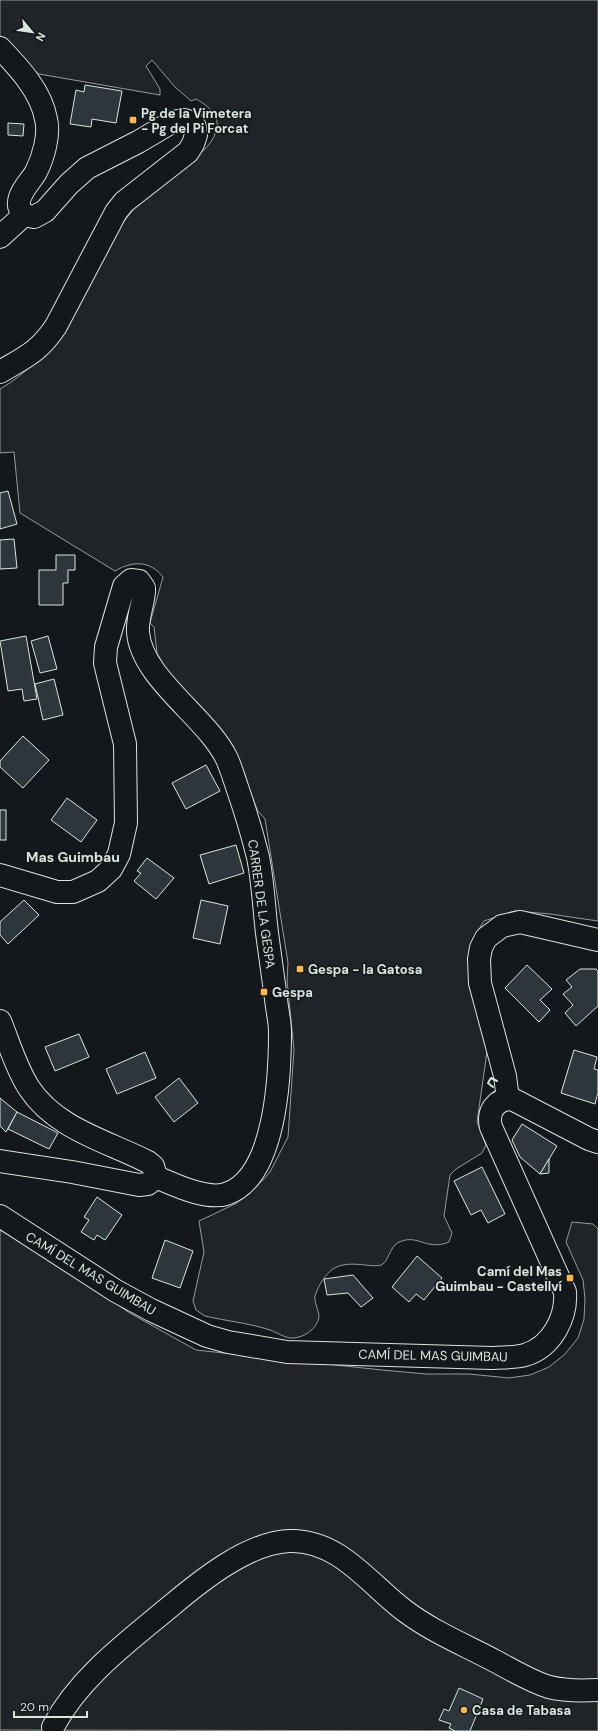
<svg xmlns="http://www.w3.org/2000/svg" width="598" height="1731" font-family="'DM Sans',sans-serif">
  <rect width="100%" height="100%" fill="#14181c"/>
  <g fill="#202428" stroke="#939e99">
    <path d="M0,0h598v921l-48,-7 -35,-3 -31,10 -11,18v33l14,80 -10,70 9,23 -4,8 -26,16 -6,6 -6,41 8,17 -3,9c-21,9 -31,-7 -47,-1 -12,3 -12,17 -19,23 -8,6 -33,-6 -50,5 -7,4 -16,19 -18,27 -1,7 4,14 4,21 -2,13 -17,22 -29,21 -7,-1 -14,-6 -20,-8 -21,-7 -44,-9 -65,-14l-9,-6 -3,-9 11,-49 -5,-31 38,-18 26,-23 7,-8 18,-35 6,-87 -7,-70 1,-17 -23,-144 -7,-8 -24,-54 -11,-19 -60,-73 -6,-12 -3,-26 -4,-4 13,-46c-13,-17 -31,-16 -48,-6l-95,-58 -6,-61 -14,1v-64c52,-30 76,-82 104,-132 7,-12 13,-26 21,-37 16,-22 40,-38 61,-55 11,-9 26,-19 30,-34 5,-16 -8,-25 -20,-32l-5,2 -16,-14 -23,-27 -6,6 14,23v6l-121,-21 -9,-5 -30,-33z"/>
    <path d="M572,1222l21,2 5,5v502l-598,-1v-500l63,36 65,46 68,38 186,20 44,4h43l40,4 21,-3 19,-8 16,-13 13,-16 6,-19 1,-20 -2,-19 -17,-38z"/>
  </g>
  <g fill="#2c363c" stroke="#d8e6dc">
    <path d="M85,85l37,6 -6,32 -24,-4 -1,8 -21,-3 6,-34 8,2z"/>
    <path d="M8,123l16,1 -1,12 -15,-1z"/>
    <path d="M8,491l9,33 -17,5v-36z"/>
    <path d="M14,539l3,29 -17,1v-29z"/>
    <path d="M56,555h19v15h-7v13h-5v22h-24v-35h17z"/>
    <path d="M26,636l11,63 -13,2 -2,-12 -14,2 -8,-50z"/>
    <path d="M48,636l9,33 -17,4 -9,-32z"/>
    <path d="M54,679l9,36 -20,5 -8,-36z"/>
    <path d="M23,736l26,24 -26,28 -23,-21v-6z"/>
    <path d="M206,765l14,26 -34,18 -14,-26z"/>
    <path d="M67,798l30,22 -16,22 -30,-22z"/>
    <rect x="0" y="810" width="6" height="30"/>
    <path d="M236,845l8,28 -35,11 -9,-29z"/>
    <path d="M147,858l27,20 -18,21 -22,-18 7,-8 -4,-2z"/>
    <path d="M24,900l15,15 -31,29 -8,-9v-13z"/>
    <path d="M201,900l27,6 -8,38 -27,-6z"/>
    <path d="M527,965l25,24 -12,11 10,10 -11,12 -34,-34z"/>
    <path d="M580,969h16l2,2v35l-22,20 -11,-13 8,-8 -10,-11 9,-7 -6,-7z"/>
    <path d="M79,1034l10,23 -34,14 -10,-24z"/>
    <path d="M574,1050l23,7 -3,12 4,1v23l-3,11 -34,-11z"/>
    <path d="M145,1052l11,26 -39,16 -11,-25z"/>
    <path d="M179,1078l19,25 -24,19 -19,-25z"/>
    <path d="M0,1098l17,14 -11,20 -6,-6z"/>
    <path d="M17,1112l41,21 -9,16 -41,-20z"/>
    <path d="M522,1124l35,22 -17,28 -20,-17 -8,-17z"/>
    <path d="M549,1159v14l-9,1z"/>
    <path d="M482,1167l23,47 -17,9 -7,-13 -10,5 -17,-34z"/>
    <path d="M97,1197l25,18 -17,25 -8,-5 -3,5 -13,-8 8,-12 -5,-3z"/>
    <path d="M165,1240l28,11 -13,37 -28,-10z"/>
    <path d="M417,1256l25,22 -18,22 -8,-6 -7,8 -17,-15z"/>
    <path d="M353,1275l20,23 -12,9 -13,-14 -21,2 -3,-16z"/>
    <path d="M459,1688l24,11 -13,32h-15l-6,-3 2,-4 -12,-4 5,-11 5,2z"/>
  </g>
  <g fill="none" stroke-linecap="round" stroke-linejoin="round">
    <defs>
      <g id="street">
        <path d="M0,48c19,20 41,43 46,71 4,16 -3,39 -10,53 -5,9 -16,19 -17,30 -1,5 2,9 5,13"/>
        <path d="M0,237l24,-22"/>
        <path d="M0,372c25,-15 39,-20 56,-46l60,-114 8,-10 64,-50 5,-8 3,-9 -1,-8 -2,-4 -9,-3 -12,2 -34,20 -51,26 -18,16 -24,27 -11,6 -10,-2"/>
        <path d="M0,875l57,17h16l25,-11 13,-12 8,-15 7,-31 -1,-79 -20,-81 1,-16 18,-61 7,-6 8,1 5,7v4c-1,13 -7,26 -6,40 3,46 70,86 89,127 4,9 7,19 10,28 8,23 15,46 21,70 5,25 6,51 9,76 3,22 6,44 9,66 1,11 4,22 4,33 0,43 -4,146 -54,162 -20,6 -51,-9 -70,-17"/>
        <path d="M0,1021c9,22 16,47 29,67 27,41 78,53 119,74l5,4 3,11 -8,7 -9,1 -67,-13 -72,-11"/>
        <path d="M508,1099l-3,-23 -25,-93 -1,-24 2,-11 5,-10 16,-12 18,-4 78,18"/>
        <path d="M0,1216l116,75 35,19 56,26 21,6 59,10 205,6c11,-1 23,0 33,-3 27,-8 42,-38 40,-63l-74,-165c-4,-16 5,-28 21,-28l77,40 9,3"/>
        <path d="M53,1727c26,-50 76,-86 119,-122 31,-26 76,-62 117,-64 50,-2 81,44 116,70 28,21 60,34 90,50 17,9 35,20 54,26 16,4 32,4 49,3"/>
      </g>
    </defs>
    <use href="#street" stroke="#d8e6dc" stroke-width="24"/>
    <use href="#street" stroke="#14181c" stroke-width="22"/>
    <path stroke="#d8e6dc" stroke-width="2" d="M493,1087l-5,-4 3,-5 6,3"/>
  </g>
  <g fill="#ffb74d" stroke="#14181c" stroke-width="1.5">
    <rect x="129" y="116" width="8" height="8" rx="2"/>
    <rect x="296" y="965" width="8" height="8" rx="2"/>
    <rect x="260" y="988" width="8" height="8" rx="2"/>
    <rect x="566" y="1274" width="8" height="8" rx="2"/>
    <circle cx="464" cy="1710" r="4"/>
  </g>
  <g text-anchor="middle" stroke-width="3" stroke-linejoin="round" paint-order="stroke">
    <g font-size="13" font-weight="bold" fill="#d8e6dc" stroke="#14181c" text-anchor="start">
      <text x="141" y="118">Pg de la Vimetera<tspan x="141" dy="15">- Pg del Pi Forcat</tspan></text>
      <text x="308" y="974">Gespa - la Gatosa</text>
      <text x="272" y="997">Gespa</text>
      <text x="562" y="1276" text-anchor="end">Camí del Mas<tspan x="562" dy="15">Guimbau - Castellví</tspan></text>
      <text x="472" y="1715">Casa de Tabasa</text>
    </g>
    <g font-size="13" fill="#d8e6dc" stroke="#14181c">
      <text transform="translate(262 904) rotate(82)" y="5">CARRER DE LA GESPA</text>
      <text transform="translate(91 1273) rotate(31)" y="5">CAMÍ DEL MAS GUIMBAU</text>
      <text transform="translate(433 1355) rotate(1)" y="5">CAMÍ DEL MAS GUIMBAU</text>
    </g>
    <g font-size="14" font-weight="bold" fill="#d8e6dc" stroke="#14181c">
      <text x="73" y="862">Mas Guimbau</text>
    </g>
  </g>
  <g transform="translate(32 32) rotate(119)" stroke="#14181c" stroke-width="3" paint-order="stroke">
  <path d="M0-3L7 15L0 10L-7 15Z" fill="#d8e6dc"/>
  <text y="-6" font-size="11" font-weight="bold" text-anchor="middle" fill="#d8e6dc">N</text>
  </g>
  <path d="M14 1711v6h73v-6" fill="none" stroke="#d8e6dc" stroke-width="2"/>
  <text x="20" y="1711" font-size="12" fill="#d8e6dc" stroke="#14181c" stroke-width="3" paint-order="stroke">20 m</text>
</svg>
